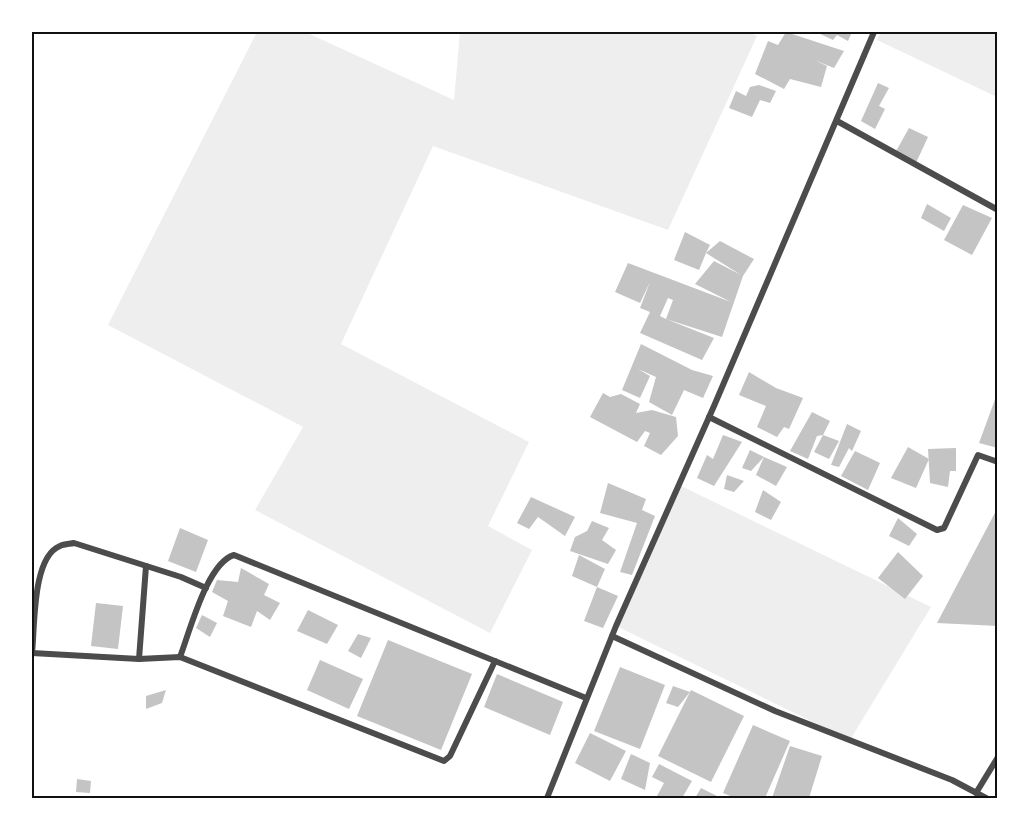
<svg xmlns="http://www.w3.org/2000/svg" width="1029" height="830" font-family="'Golos Text',sans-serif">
  <rect width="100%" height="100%" fill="#fff"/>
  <g fill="#eee">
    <path d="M257,32h48l149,68 6,-68h288l9,4 -89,194 -235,-84 -92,198 188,98 -41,84 44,24 -42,83 -235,-123 48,-83 -195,-102z"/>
    <path d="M881,32h116v65l-120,-57z"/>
    <path d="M679,485l252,122 -81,133 -234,-114z"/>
  </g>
  <g fill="#c4c4c4" fill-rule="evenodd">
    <path d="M786,32l58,19 -10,17 -20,-8 13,6 -6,21 -31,-8 -6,10 -29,-15 13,-33 10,4z"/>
    <path d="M816,32h36l-4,9 -11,-6 -4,5z"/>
    <path d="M878,83l11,5 -10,18 6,3 -10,20 -14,-8z"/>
    <path d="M759,85l17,6 -6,12 -10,-3 -8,17 -23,-9 7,-17 10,5 4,-9z"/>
    <path d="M909,128l19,9 -13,28 -20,-12z"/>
    <path d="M927,204l24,14 -7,13 -23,-13z"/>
    <path d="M963,205l29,13 -20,37 -28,-15z"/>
    <path d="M685,232l25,13 -4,8 14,-12 34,18 -11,17 -21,61 -56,-18 48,19 -12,22 -62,-27 10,-21 -10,-4 10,-26 -10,21 -25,-11 13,-29 103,39 -36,-18 19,-23 27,14 -35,-22 -7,17 -25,-10zM668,298l5,2 -7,19 -6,-3z"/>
    <path d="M641,344l51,26 21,6 -10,22 -19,-8 -12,25 -23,-13 7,-25 -18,-8 12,7 -10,22 -18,-8z"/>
    <path d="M749,372l27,16 27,10 -14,31 -5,-2 -7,10 -20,-10 9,-21 -27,-11z"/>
    <path d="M603,393l7,4 11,-3 19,10 -4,9 16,-3 24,7 2,19 -17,19 -17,-9 6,-13 -5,-2 -8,11 -47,-25z"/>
    <path d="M997,394h1v54l-19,-5z"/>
    <path d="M812,412l18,9 -7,14 16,6 -10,18 -15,-7 9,-17 -6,1 -9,23 -18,-8z"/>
    <path d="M847,424l14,7 -9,20 -3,-3 -10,19 -8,-2z"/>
    <path d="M723,435l19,7 -28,44 -17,-8 10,-23 6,4z"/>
    <path d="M908,447l21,12 -13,29 -25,-10z"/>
    <path d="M956,448v23h-6l-2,16 -18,-4 -2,-34z"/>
    <path d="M750,450l14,7 -13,14 -9,-3z"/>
    <path d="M855,451l25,12 -12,27 -27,-14z"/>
    <path d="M764,457l23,10 -11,19 -20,-11z"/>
    <path d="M727,475l17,6 -10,11 -10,-3z"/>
    <path d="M608,483l38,16 -4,11 13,6 -23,59 -12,-3 17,-49 -37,-10z"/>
    <path d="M763,490l18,12 -10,18 -16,-8z"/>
    <path d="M531,497l44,20 -10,19 -27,-19 -9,12 -12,-6z"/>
    <path d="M998,507v119l-61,-3z"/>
    <path d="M898,518l19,16 -8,12 -20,-10z"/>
    <path d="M592,521l17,7 -7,12 14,10 -8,14 -38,-13 5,-14 12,-6z"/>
    <path d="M180,528l28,12 -12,32 -28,-11z"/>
    <path d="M898,552l25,24 -18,23 -27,-21z"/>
    <path d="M579,555l26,14 -8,18 21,9 -15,32 -19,-7 13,-34 -25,-11z"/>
    <path d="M241,568l28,16 -5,11 16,8 -10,17 -13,-9 -6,16 -28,-11 5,-15 -16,-9 5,-12 21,2z"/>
    <path d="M96,603l27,3 -5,43 -27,-3z"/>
    <path d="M308,610l30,15 -11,19 -30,-13z"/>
    <path d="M202,615l15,8 -7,14 -14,-9z"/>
    <path d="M358,634l13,4 -10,20 -13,-7z"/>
    <path d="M388,640l84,34 -31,76 -84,-34z"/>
    <path d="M320,660l43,19 -14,30 -42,-19z"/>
    <path d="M620,667l45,18 -25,64 -46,-18z"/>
    <path d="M497,674l66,28 -13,33 -66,-28z"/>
    <path d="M673,686l17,6 1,-2 53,26 -33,66 -53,-26 32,-64 -12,15 -12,-4z"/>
    <path d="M166,690l-4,13 -16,6v-13z"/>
    <path d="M753,725l37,16 -25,57h-30l-12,-5z"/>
    <path d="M590,733l36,18 -16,30 -35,-18z"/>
    <path d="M790,746l32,10 -13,42h-37z"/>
    <path d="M631,754l19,9 -5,27 -24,-11z"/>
    <path d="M659,764l33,17 -10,17h-26l8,-15 -12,-6z"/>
    <path d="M77,779l14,2 -1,12 -14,-1z"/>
    <path d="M701,788l20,10h-26z"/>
  </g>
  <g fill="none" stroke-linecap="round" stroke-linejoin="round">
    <g stroke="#4c4c4c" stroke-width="6">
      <path d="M837,121l161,89"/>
      <path d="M709,417l228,113 7,-2 34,-73 20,7"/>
      <path d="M612,636l163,75 177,69 34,18"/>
      <path d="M32,653l107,6 41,-2 264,104 6,-5 45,-95"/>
      <path d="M32,653c3,-26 0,-96 28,-107 4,-2 10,-2 14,-3l107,34 25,11"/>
      <path d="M180,657c10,-26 27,-94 54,-102l352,143"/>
      <path d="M139,659l7,-93"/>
      <path d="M976,793l22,-36"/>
      <path d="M547,798l69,-172 98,-220 160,-374"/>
    </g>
  </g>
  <rect width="1029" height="830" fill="none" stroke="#ffffff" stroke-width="66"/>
  <rect x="33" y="33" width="963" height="764" fill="none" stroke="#111" stroke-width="2"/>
</svg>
